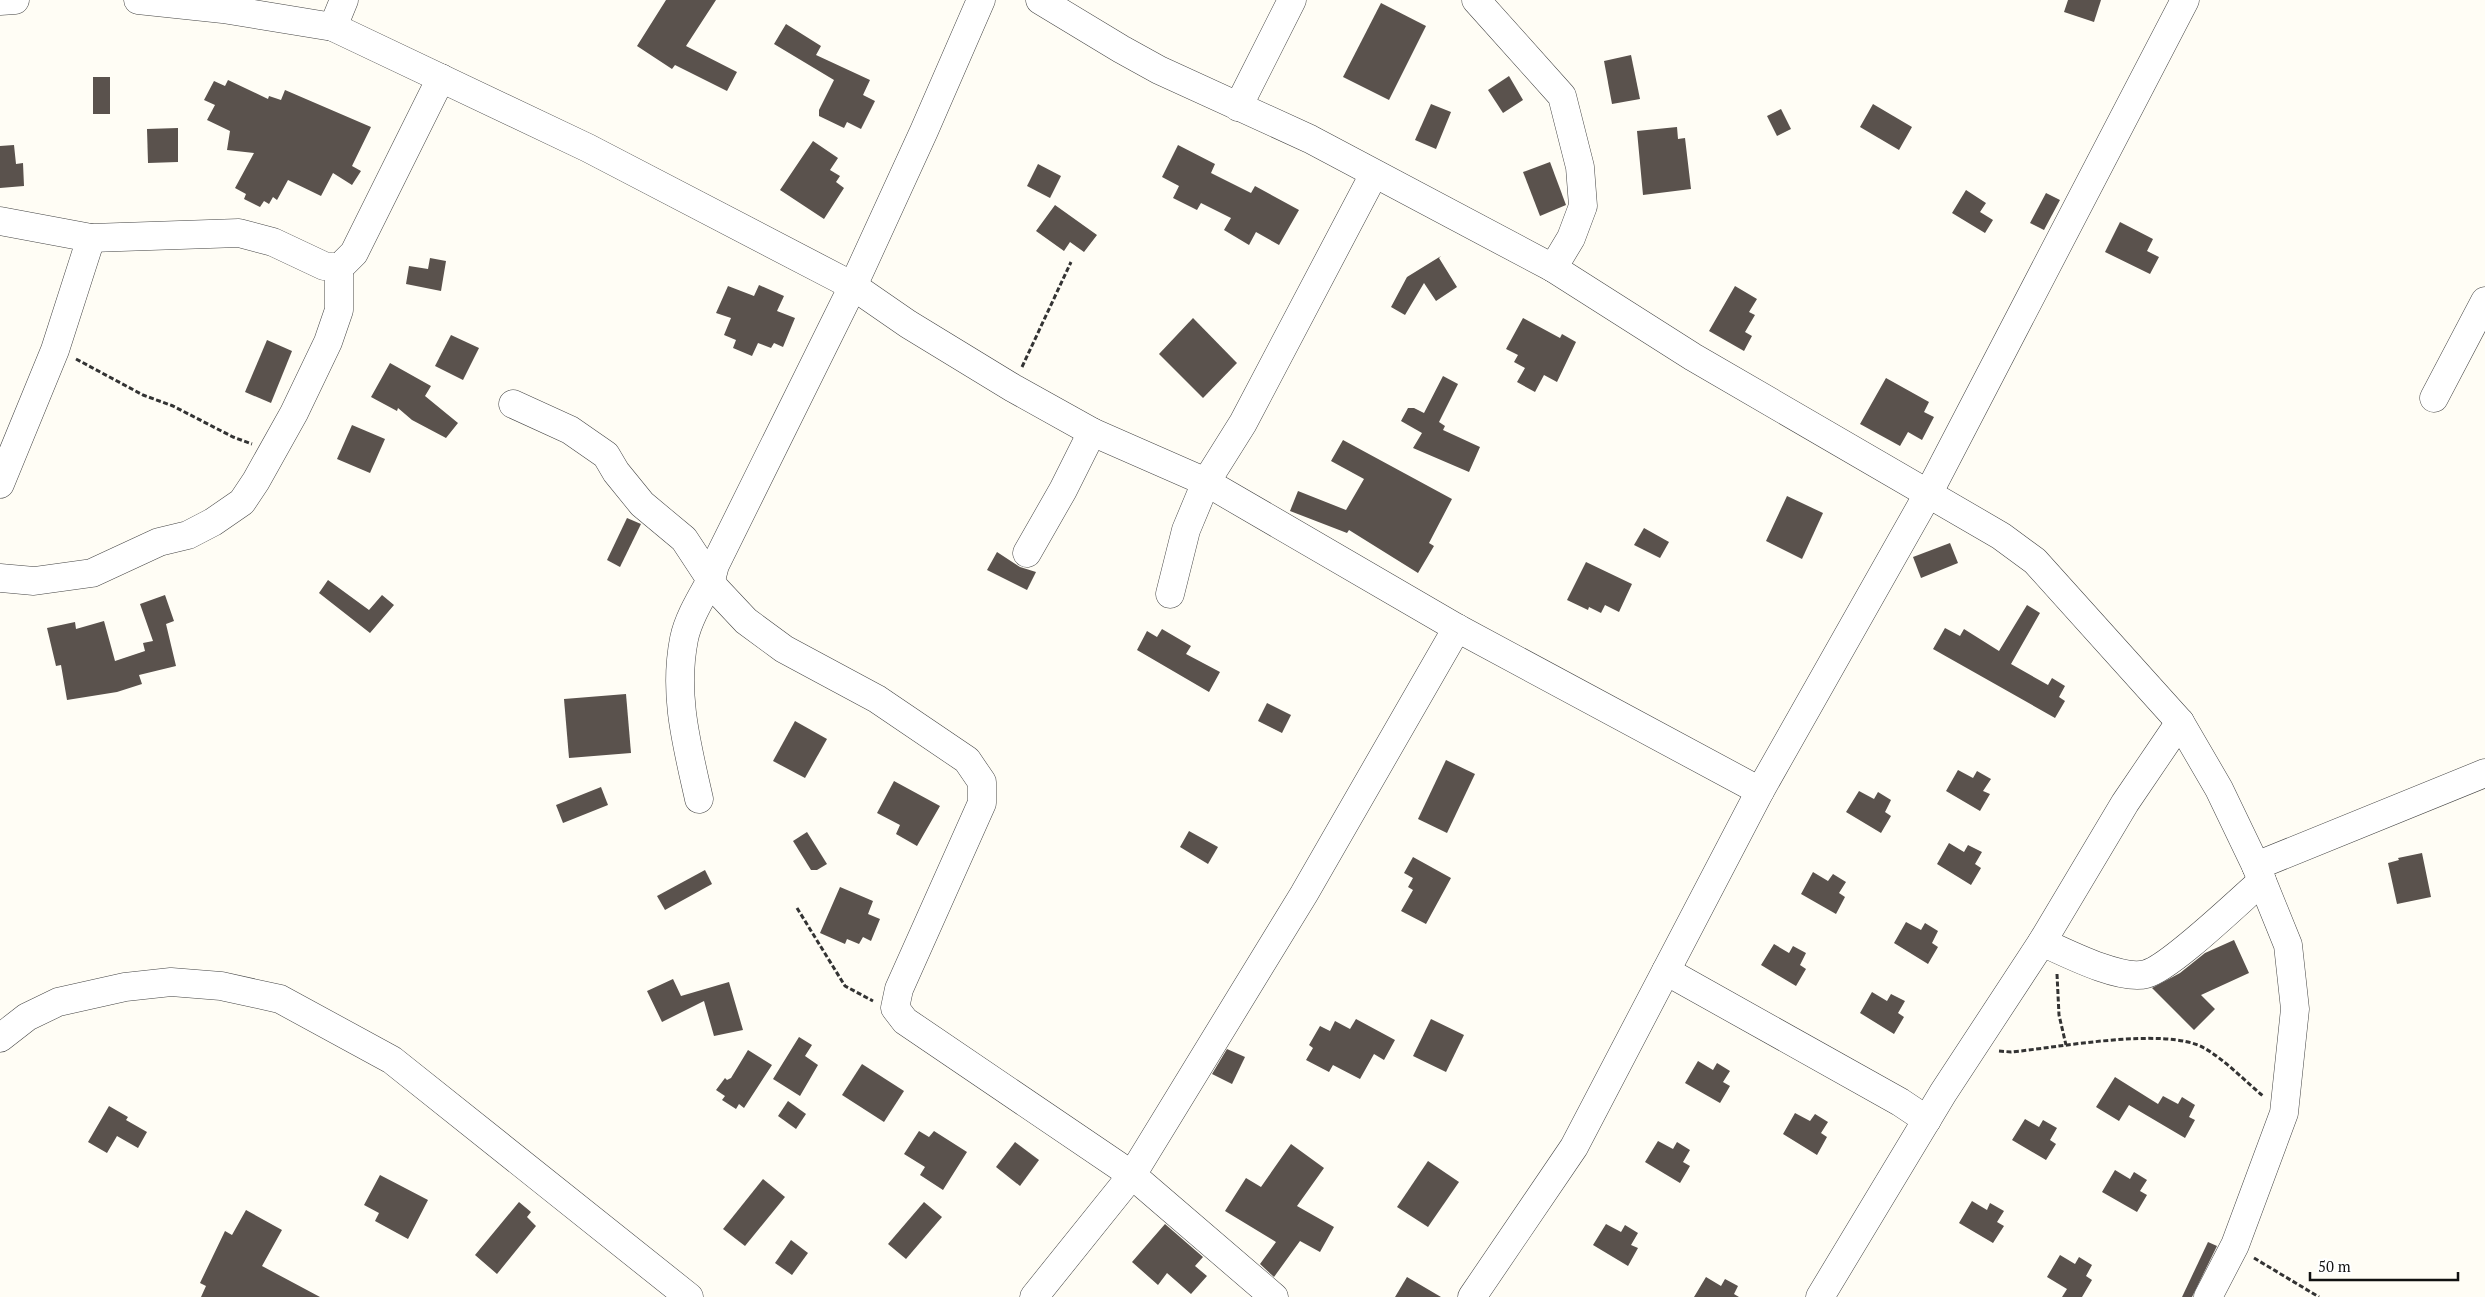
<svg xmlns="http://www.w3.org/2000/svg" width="2485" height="1297" font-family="'PT Serif',serif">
  <rect width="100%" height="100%" fill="#fffdf5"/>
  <g fill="#5a524d">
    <path d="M666,0h50l-30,46 51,26 -10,19 -52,-26 -3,4 -35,-23z"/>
    <path d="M2068,0h33l-7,22 -30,-10z"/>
    <path d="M1381,3l45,23 -37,74 -46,-23z"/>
    <path d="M786,24l35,22 -5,9 54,25 -7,15 12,6 -14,28 -14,-7 -3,6 -25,-12v-6l15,-30 -60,-36z"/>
    <path d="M1631,55l9,44 -28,5 -8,-43z"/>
    <path d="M1509,76l14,24 -20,13 -15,-23z"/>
    <rect x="93" y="77" width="17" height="37"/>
    <path d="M228,80l40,19 1,-3 12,4 4,-10 86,37 -19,39 9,5 -9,14 -19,-12 -12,23 -33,-16 -11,20 -4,-3 -4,7 -5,-3 -4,6 -16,-8 2,-5 -11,-6 19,-35 -27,-3 3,-19 -23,-11 8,-15 -11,-5 10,-19 11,5z"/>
    <path d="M1431,104l20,8 -15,37 -21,-9z"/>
    <path d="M1873,104l39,23 -13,23 -39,-23z"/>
    <path d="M1781,109l10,20 -14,7 -10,-20z"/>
    <path d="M1677,127l1,12 7,-1 6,51 -48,6 -6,-64z"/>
    <path d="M178,128v34l-30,1 -1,-34z"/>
    <path d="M813,141l25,17 -8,12 10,6 -4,6 8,6 -20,31 -44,-29z"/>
    <path d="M14,145l2,19 7,-1 1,23 -24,2v-42z"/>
    <path d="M1178,145l37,19 -4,9 40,20 4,-7 44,24 -20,35 -23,-13 -7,13 -25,-15 7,-12 -30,-15 -4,7 -24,-12 6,-12 -17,-9z"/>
    <path d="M1550,162l16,43 -26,11 -17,-44z"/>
    <path d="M1038,164l23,12 -11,22 -23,-12z"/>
    <path d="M1966,190l20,13 -6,9 13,8 -8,13 -33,-20z"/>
    <path d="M2046,193l14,7 -16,30 -14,-7z"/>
    <path d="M1055,205l42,30 -13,17 -14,-10 -6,9 -28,-20z"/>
    <path d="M2120,222l33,17 -6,12 12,6 -9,17 -45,-22z"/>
    <path d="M1441,256l-2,2 18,29 -21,14 -12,-18 -19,32 -14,-8 16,-30z"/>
    <path d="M430,258l16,3 -5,30 -35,-7 3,-18 19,3z"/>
    <path d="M759,285l25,11 -7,15 18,7 -12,29 -9,-4 -3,5 -13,-5 -6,13 -19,-8 3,-8 -12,-5 7,-17 -15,-5 12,-27 26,10z"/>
    <path d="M1735,286l22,13 -8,13 6,3 -10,17 7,4 -8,15 -35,-20z"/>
    <path d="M1193,318l44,45 -34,35 -44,-44z"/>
    <path d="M1523,318l37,20 2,-4 14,8 -19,40 -13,-7 -9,17 -18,-10 8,-14 -11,-6 4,-7 -12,-6z"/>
    <path d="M451,335l28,13 -16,32 -28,-14z"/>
    <path d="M267,340l25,11 -21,52 -26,-11z"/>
    <path d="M390,363l41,23 -6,10 33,27 -12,15 -34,-18 -14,-12 -1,3 -26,-14z"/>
    <path d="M1443,376l15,8 -19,38 6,4 -2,4 37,17 -11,25 -56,-24 9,-15 -21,-12 7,-13h6l10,5z"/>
    <path d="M1886,378l43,24 -5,10 10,5 -12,23 -14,-8 -8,14 -40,-22z"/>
    <path d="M352,425l33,14 -15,34 -33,-14z"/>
    <path d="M1343,440l109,59 -23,44 5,3 -16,27 -69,-43 -2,3 -57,-22 8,-20 48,19 18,-31 -33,-18z"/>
    <path d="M1787,496l36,17 -21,46 -36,-18z"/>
    <path d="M627,518l14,6 -21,43 -13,-7z"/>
    <path d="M1644,528l25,14 -9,16 -26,-13z"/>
    <path d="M1950,543l8,20 -37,15 -8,-21z"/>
    <path d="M997,552l23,15 16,5 -9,18 -40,-20z"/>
    <path d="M1586,562l46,22 -13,28 -14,-7 -4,8 -12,-6 -1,3 -21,-10z"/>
    <path d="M328,580l41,30 13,-15 12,10 -24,28 -51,-40z"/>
    <path d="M165,595l9,26 -8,3 10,42 -37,9 3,9 -25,8 -50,8 -6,-35 -5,1 -9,-38 28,-6 1,7 28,-8 11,40 30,-10 -2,-8 10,-2 -13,-37z"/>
    <path d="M2027,605l13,8 -29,51 37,21 4,-7 13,8 -6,11 6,4 -10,17 -122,-69 12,-21 15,8 4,-7 35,22z"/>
    <path d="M1162,629l29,17 -5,8 34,18 -11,20 -72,-42 10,-19 10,6z"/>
    <path d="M626,694l5,59 -62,5 -5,-59z"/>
    <path d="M1267,703l24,12 -9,18 -24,-12z"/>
    <path d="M795,721l32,18 -22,39 -32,-17z"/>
    <path d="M1446,760l29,14 -28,59 -29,-14z"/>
    <path d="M1958,770l15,8 4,-7 14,8 -8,12 7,3 -10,17 -34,-20z"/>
    <path d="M894,781l46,25 -23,40 -21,-12 4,-9 -23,-12z"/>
    <path d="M601,787l7,18 -45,18 -7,-18z"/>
    <path d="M1859,791l15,8 4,-7 13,8 -6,12 6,4 -10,17 -35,-21z"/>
    <path d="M1189,831l29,16 -10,17 -28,-17z"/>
    <path d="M807,832l20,32 -10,6h-6l-18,-29z"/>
    <path d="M1949,843l15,9 4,-7 14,7 -7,12 6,4 -10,17 -34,-21z"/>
    <path d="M2422,853l9,44 -34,7 -9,-41 11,-3 -1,-2z"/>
    <path d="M1413,857l38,21 -25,46 -25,-13 12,-21 -5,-3 5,-9 -9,-5z"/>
    <path d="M705,870l7,14 -47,26 -8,-14z"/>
    <path d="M1813,872l15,9 5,-7 13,8 -7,11 6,4 -9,17 -35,-20z"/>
    <path d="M840,887l33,14 -5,13 12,5 -9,22 -8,-4 -4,7 -12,-5 -2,5 -25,-11z"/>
    <path d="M1906,922l15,8 4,-7 13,8 -6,12 6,4 -10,17 -34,-21z"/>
    <path d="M2234,940l15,33 -48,22 14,14 -21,21 -42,-42 28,-15 25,-20z"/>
    <path d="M1774,944l15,9 4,-7 13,7 -6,12 6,4 -10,17 -35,-21z"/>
    <path d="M673,979l8,17 48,-14 14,48 -29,6 -10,-35 -42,21 -15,-31z"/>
    <path d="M1872,992l15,9 4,-7 14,7 -7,12 6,4 -10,17 -34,-21z"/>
    <path d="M1356,1019l39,21 -11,20 -10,-6 -14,25 -27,-14 -4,7 -23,-12 7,-12 -4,-3 11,-19 10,5 5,-10 15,8z"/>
    <path d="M1431,1019l33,16 -18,37 -33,-16z"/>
    <path d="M799,1037l13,8 -7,11 13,9 -18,31 -27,-17z"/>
    <path d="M1227,1049l18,8 -13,27 -20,-10z"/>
    <path d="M748,1050l24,15 -28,43 -5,-4 -3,5 -14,-9 3,-4 -9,-6 9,-12 2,2 4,-2z"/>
    <path d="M1698,1061l15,9 4,-7 13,8 -7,11 7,4 -10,17 -35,-20z"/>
    <path d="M862,1064l42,27 -20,31 -42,-27z"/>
    <path d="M2115,1077l43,27 5,-8 15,8 4,-7 13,8 -6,12 6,3 -10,18 -56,-33 -10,16 -23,-14z"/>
    <path d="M788,1101l18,13 -10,15 -18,-13z"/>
    <path d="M109,1106l19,11 -2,3 21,12 -9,16 -21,-12 -10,17 -19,-11z"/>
    <path d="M1795,1113l15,8 5,-7 13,8 -7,11 6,4 -10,18 -34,-21z"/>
    <path d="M2025,1119l14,8 4,-7 14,8 -7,12 6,4 -10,16 -34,-20z"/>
    <path d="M919,1131l10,6 5,-6 33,21 -24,38 -23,-15 5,-8 -21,-13z"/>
    <path d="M1658,1141l15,8 4,-7 13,8 -7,12 7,4 -10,17 -35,-21z"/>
    <path d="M1015,1142l24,18 -19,26 -24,-19z"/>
    <path d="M1291,1144l33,24 -27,38 37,21 -14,25 -20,-11 -26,36 -14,-13 16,-22 -51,-31 21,-33 15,9z"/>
    <path d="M1428,1161l31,21 -31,45 -31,-20z"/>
    <path d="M2115,1170l15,9 4,-7 13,8 -7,11 7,4 -10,17 -35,-20z"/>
    <path d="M380,1175l48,25 -20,39 -33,-18 4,-8 -15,-8z"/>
    <path d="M763,1179l22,18 -40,49 -22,-17z"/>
    <path d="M1972,1201l15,9 3,-7 14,8 -7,11 7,4 -11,17 -34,-20z"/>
    <path d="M519,1202l12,10 -4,5 9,9 -39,48 -22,-19z"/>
    <path d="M924,1202l18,15 -36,42 -18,-15z"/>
    <path d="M246,1210l36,20 -20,36 58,31h-119l5,-11 -6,-3 25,-52 7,4z"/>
    <path d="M1165,1224l38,33 -8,9 12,10 -16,18 -24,-21 -9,12 -26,-23z"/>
    <path d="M1606,1224l15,8 4,-7 13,8 -7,12 7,3 -10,18 -35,-21z"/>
    <path d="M791,1240l17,13 -16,22 -17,-12z"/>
    <path d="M2208,1242l9,4 -25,51h-10z"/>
    <path d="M2060,1255l15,9 4,-7 13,8 -6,11 6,4 -10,17h-20l5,-8 -20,-12z"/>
    <path d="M1407,1277l34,20h-46z"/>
    <path d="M1706,1277l15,9 4,-7 13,7 -4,8 5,3h-45z"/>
  </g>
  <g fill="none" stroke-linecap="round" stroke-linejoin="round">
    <defs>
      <g id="minor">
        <path d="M138,0l85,9 110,18 255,121 265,138 55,38 105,64 79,44 114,50 251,146 303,163"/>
        <path d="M981,0l-57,131 -71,155 -138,279 -4,15 4,8 31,33 38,28 93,50 90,61 15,22v21l-83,186 -4,19 10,13 227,154 142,122"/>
        <path d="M1040,0l81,49 38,21 151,69 243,129 140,89 308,179 34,25 145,161 39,67 37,77 32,79 7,64 -11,104 -49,132 -27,52"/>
        <path d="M1476,0l86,96 18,71 3,39 -12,32 -18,30"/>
        <path d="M0,1l15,-1"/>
        <path d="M333,27l11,-27"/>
        <path d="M1238,107l54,-107"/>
        <path d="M0,221l91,17 148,-5 34,9 51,24 15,2 15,-15 87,-175"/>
        <path d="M2434,398l51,-97"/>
        <path d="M513,404l57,26 36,25 10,17 26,32 42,35 27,41c-10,18 -23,39 -27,59 -11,56 3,106 15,160"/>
        <path d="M0,484l55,-134 36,-112"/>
        <path d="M1027,553l36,-63 29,-58"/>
        <path d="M0,578l34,3 58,-8 67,-31 29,-7 25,-13 29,-20 14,-21 38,-68 34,-71 11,-32v-42"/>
        <path d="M1170,594l16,-64 20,-48 37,-59 131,-249"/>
        <path d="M2256,866l229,-93"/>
        <path d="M2042,942c24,11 79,39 104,32 24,-6 94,-74 116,-93"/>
        <path d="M1666,971l234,131 27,18"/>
        <path d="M0,1038l27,-21 31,-15 67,-15 46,-5 50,4 59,13 112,61 297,237"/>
        <path d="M1034,1297l98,-122 172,-281 153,-266"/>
        <path d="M1472,1297l102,-150 186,-356 168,-297 257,-494"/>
        <path d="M1820,1297l123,-204 99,-151 83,-139 55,-81"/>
      </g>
    </defs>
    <use href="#minor" stroke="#444" stroke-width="29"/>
    <g stroke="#333" stroke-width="3" stroke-dasharray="5 2.5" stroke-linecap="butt">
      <path d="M76,359l67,36 30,11 60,31 19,7"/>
      <path d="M1022,367l49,-105"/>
      <path d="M797,908l48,78 28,15"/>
      <path d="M2057,974l2,41 7,30"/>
      <path d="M1999,1051l12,1c45,-4 155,-26 193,-4 20,11 41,33 59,48"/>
      <path d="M2254,1258l65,39"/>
    </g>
    <use href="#minor" stroke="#fff" stroke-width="28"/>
  </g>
  <path d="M2310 1272v8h148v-8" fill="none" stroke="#111111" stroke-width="2.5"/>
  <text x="2318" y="1272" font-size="15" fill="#111111" stroke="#ffffff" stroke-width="4" paint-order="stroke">50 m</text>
</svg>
